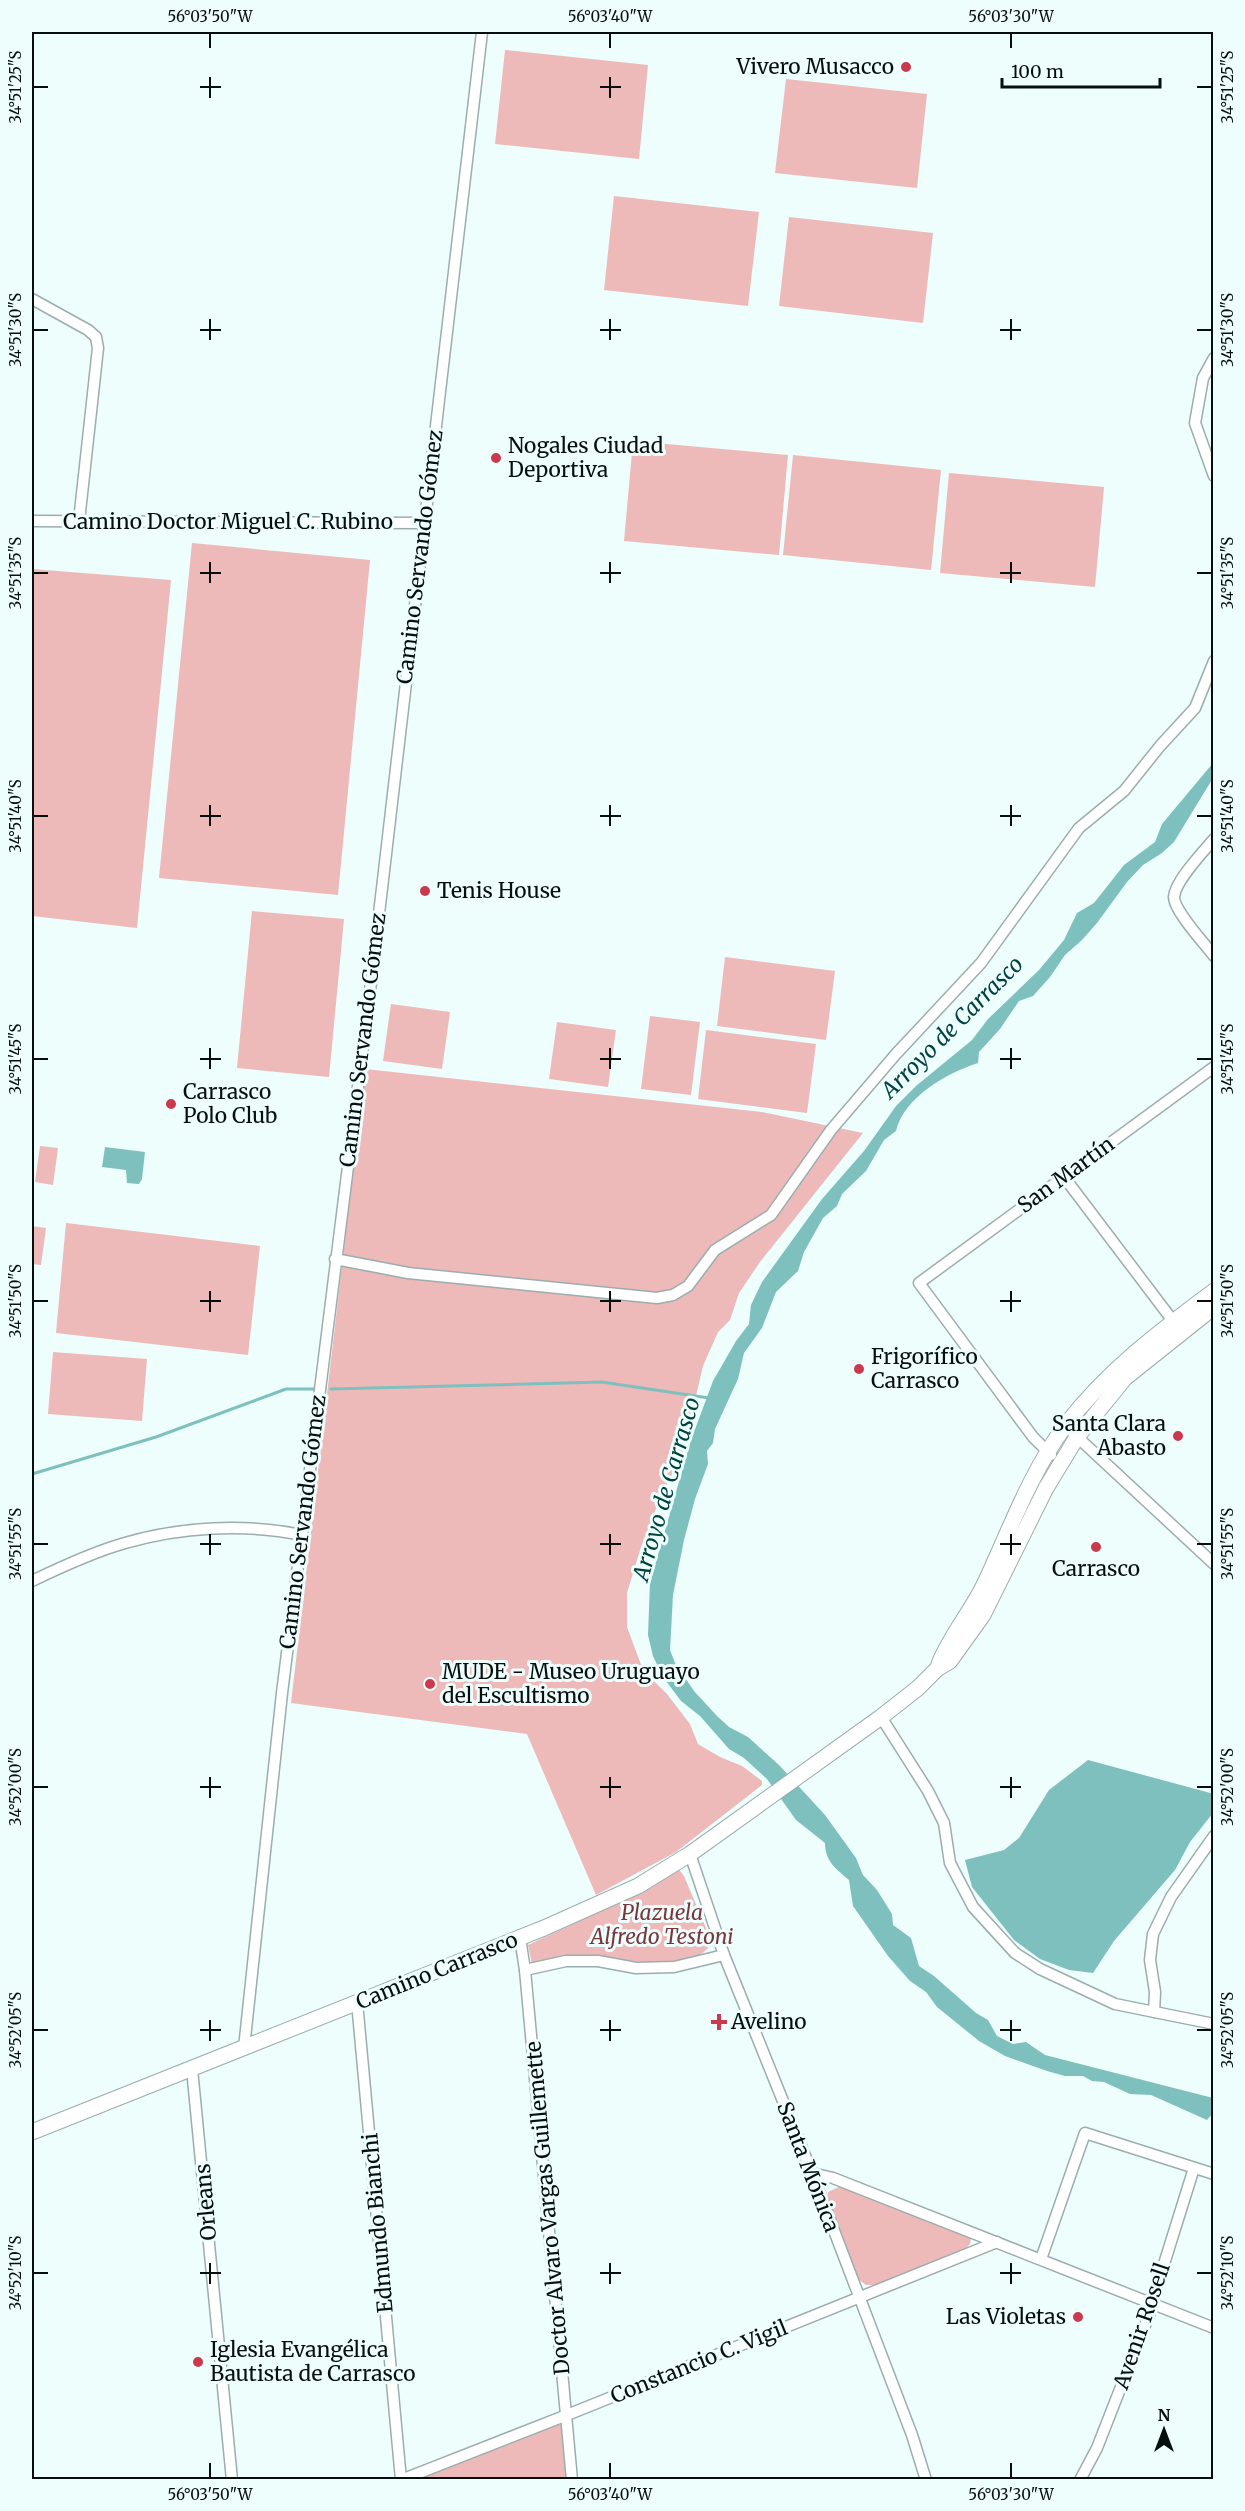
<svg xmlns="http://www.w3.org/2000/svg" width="1245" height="2511" font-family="Merriweather,serif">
  <rect width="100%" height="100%" fill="#edfefd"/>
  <g fill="#edb9b9">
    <path d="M505,50l143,15 -9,94 -144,-15z"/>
    <path d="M786,79l141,15 -10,94 -142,-15z"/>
    <path d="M614,196l145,16 -11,94 -144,-16z"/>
    <path d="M789,217l144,16 -10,90 -144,-17z"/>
    <path d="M633,441l155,14 -9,100 -155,-14z"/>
    <path d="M793,455l148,15 -10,100 -148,-15z"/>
    <path d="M949,473l155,14 -9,100 -155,-14z"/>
    <path d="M192,543l178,17 -32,335 -179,-17z"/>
    <path d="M32,569l139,11 -34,348 -105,-12z"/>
    <path d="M252,911l92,8 -15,158 -92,-9z"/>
    <path d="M725,957l110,14 -9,69 -109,-14z"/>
    <path d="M391,1004l59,8 -8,57 -59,-8z"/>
    <path d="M650,1016l50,6 -9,73 -50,-6z"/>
    <path d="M557,1022l59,8 -8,57 -59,-8z"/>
    <path d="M706,1030l110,14 -9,69 -109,-14z"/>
    <path d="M365,1069l397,43 101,21 -103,129 -21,31 -9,27 -12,12 -15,34 -21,89 -21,41 -20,51 -14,46v34l16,43 24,24 23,30 8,20 22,13 22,9 20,15v4l-86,67 -80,43 -69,-161 -236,-31z"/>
    <path d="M40,1146l18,2 -5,37 -18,-3z"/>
    <path d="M66,1223l194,23 -12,109 -192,-22z"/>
    <path d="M32,1226l14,2 -5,37 -9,-1z"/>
    <path d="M53,1352l94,7 -5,62 -94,-7z"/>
    <path d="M678,1868l6,8 22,52 3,12 -1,8c-26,29 -92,8 -126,7 -17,0 -34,4 -50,9l-4,-19 116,-54z"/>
    <path d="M841,2186l127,49 3,4 -1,5 -7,7 -86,34h-11l-8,-6 -30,-78v-9z"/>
    <path d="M557,2424l5,2 5,53 -156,1z"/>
  </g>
  <g fill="#7ec0bd">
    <path d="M1213,763v15l-39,64 -12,11 -19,12 -16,17 -30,41 -15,17 -17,15 -15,22 -17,19 -14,5 -19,28 -21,23 -1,11c-31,10 -74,34 -82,68l-12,9 -18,31 -24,23 -5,12 -14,12 -19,34 -6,19 -22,21 -14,36 -18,25 -6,26 -23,50 -2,14 -6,8 1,13 -13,35 -11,41 -11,55 -3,55 5,13 19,28 23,25 12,11 19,10 31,28 46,50 31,43 7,17 14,15 15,24 1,11 18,13 8,28 15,10 42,37 12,7 9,16 16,8 13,-2 19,13 168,43v15l-6,7 -56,-25 -21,-1 -26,-12 -12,-1 -9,-5h-18l-18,-5 -42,-15 -26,-15 -42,-34 -11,-15 -16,-11 -22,-25 -35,-50 -4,-26c-13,-11 -24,-19 -24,-37l-29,-23 -29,-41 -23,-21 -15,-9 -29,-33 -19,-15 -18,-24 -10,-21 -5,-21 2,-52 41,-143 22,-59 23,-40 13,-17 2,-19 11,-23 60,-83 42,-48 32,-45 20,-20 56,-46 16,-21 51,-49 25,-30 13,-27 17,-10 30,-38 31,-23 7,-18z"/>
    <path d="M105,1147l40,5 -3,27 -3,5 -12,-1 -1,-13 -24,-3z"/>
    <path d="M1088,1760l126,34 -1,19 -23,29 -15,28 -61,71 -21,32 -24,-3 -29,-11 -26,-19 -42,-53 -7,-27 39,-10 15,-12 30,-48z"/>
  </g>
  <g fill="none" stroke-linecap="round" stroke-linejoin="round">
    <g stroke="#7ec0bd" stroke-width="3">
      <path d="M331,1389l271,-7 107,16"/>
      <path d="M32,1474l124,-37 130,-48h28"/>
    </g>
    <defs>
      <g id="street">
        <path d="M32,299l56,31 8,7 2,11 -19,173"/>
        <path d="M1214,358l-11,20 -8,45 19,53"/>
        <path d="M32,521l392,2"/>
        <path d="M1214,839c-11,13 -39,42 -40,58 0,14 31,47 40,59"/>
        <path d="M1064,1177l109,144"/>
        <path d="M335,1259l73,14 249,25 16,-3 15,-9 27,-36 56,-35 60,-85 65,-76 85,-91 98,-135 45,-37 36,-45 35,-38 19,-47"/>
        <path d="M1073,1433l141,131"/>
        <path d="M1051,1455l-18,-18 -114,-154 295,-216"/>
        <path d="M32,1581c29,-14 61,-29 93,-38 55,-16 120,-20 177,-8"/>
        <path d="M881,1717l47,74 16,32 6,40 23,44 42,46 25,16 75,35 99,20"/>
        <path d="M690,1854l34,101 88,218 100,262 14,45"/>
        <path d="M520,1938l5,32 47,510"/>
        <path d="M525,1970l41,-9h32l38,7 38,-1 50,-12"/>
        <path d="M357,2002l44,478 166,-65 430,-173"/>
        <path d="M1154,2012l1,-20 -5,-32 3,-26 18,-37 43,-61"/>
        <path d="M244,2048l38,-355 88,-702 112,-959"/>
        <path d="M192,2069l40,411"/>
        <path d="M812,2173l21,5 381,150"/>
        <path d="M1041,2259l44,-126 129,41"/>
        <path d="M1080,2480l17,-32 56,-143 1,-9 40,-128"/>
      </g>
      <g id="secondary">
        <path d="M939,1664c11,-28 32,-52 45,-79 25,-53 46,-112 81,-159 41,-54 95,-95 149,-135"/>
        <path d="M32,2132l512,-204 94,-42 52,-32 191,-137 37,-29 19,-19 13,-8 33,-46 63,-127 31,-51 48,-59 89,-71"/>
      </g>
    </defs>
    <use href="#street" stroke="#9aaead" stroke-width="13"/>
    <use href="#secondary" stroke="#9aaead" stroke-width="17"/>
    <use href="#street" stroke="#fff" stroke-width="10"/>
    <use href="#secondary" stroke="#fff" stroke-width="15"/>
  </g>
  <path fill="none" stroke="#070f0e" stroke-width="2" d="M210,33v15M610,33v15M1011,33v15M210,77v21M610,77v21M33,87h15M200,87h21M600,87h21M1197,87h15M210,319v21M610,319v21M1011,319v21M33,330h15M200,330h21M600,330h21M1000,330h21M1197,330h15M210,562v21M610,562v21M1011,562v21M33,573h15M200,573h21M600,573h21M1000,573h21M1197,573h15M210,805v21M610,805v21M1011,805v21M33,816h15M200,816h21M600,816h21M1000,816h21M1197,816h15M210,1048v21M610,1048v21M1011,1048v21M33,1059h15M200,1059h21M600,1059h21M1000,1059h21M1197,1059h15M210,1291v21M610,1291v21M1011,1291v21M33,1301h15M200,1301h21M600,1301h21M1000,1301h21M1197,1301h15M210,1534v21M610,1534v21M1011,1534v21M33,1544h15M200,1544h21M600,1544h21M1000,1544h21M1197,1544h15M210,1777v21M610,1777v21M1011,1777v21M33,1787h15M200,1787h21M600,1787h21M1000,1787h21M1197,1787h15M210,2020v21M610,2020v21M1011,2020v21M33,2030h15M200,2030h21M600,2030h21M1000,2030h21M1197,2030h15M210,2263v21M610,2263v21M1011,2263v21M33,2273h15M200,2273h21M600,2273h21M1000,2273h21M1197,2273h15M210,2463v15M610,2463v15M1011,2463v15"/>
  <g fill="#ca394d" stroke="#edfefd" stroke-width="2">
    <circle cx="906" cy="67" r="6"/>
    <circle cx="496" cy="458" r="6"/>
    <circle cx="425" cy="891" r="6"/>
    <circle cx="171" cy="1104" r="6"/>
    <circle cx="859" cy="1369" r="6"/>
    <circle cx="1178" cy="1436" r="6"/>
    <circle cx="1096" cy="1547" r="6"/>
    <circle cx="430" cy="1684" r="6"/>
    <path d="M716 2013h6v6h6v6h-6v6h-6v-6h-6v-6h6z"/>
    <circle cx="1078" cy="2317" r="6"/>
    <circle cx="198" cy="2362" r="6"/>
  </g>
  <g text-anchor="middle" stroke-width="6" stroke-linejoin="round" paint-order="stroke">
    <g font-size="21" fill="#070f0e" stroke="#edfefd" text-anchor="start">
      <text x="894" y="74" text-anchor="end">Vivero Musacco</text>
      <text x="508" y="453">Nogales Ciudad<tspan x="508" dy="24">Deportiva</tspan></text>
      <text x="437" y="898">Tenis House</text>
      <text x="183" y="1099">Carrasco<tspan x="183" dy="24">Polo Club</tspan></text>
      <text x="871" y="1364">Frigorífico<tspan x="871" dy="24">Carrasco</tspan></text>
      <text x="1166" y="1431" text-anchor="end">Santa Clara<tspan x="1166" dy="24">Abasto</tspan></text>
      <text x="1096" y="1576" text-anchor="middle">Carrasco</text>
      <text x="442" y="1679">MUDE - Museo Uruguayo<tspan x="442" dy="24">del Escultismo</tspan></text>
      <text x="731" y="2029">Avelino</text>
      <text x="1066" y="2324" text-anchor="end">Las Violetas</text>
      <text x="210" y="2357">Iglesia Evangélica<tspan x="210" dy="24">Bautista de Carrasco</tspan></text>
    </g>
    <g font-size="21" fill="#070f0e" stroke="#edfefd">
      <text x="228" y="529">Camino Doctor Miguel C. Rubino</text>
      <text transform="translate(420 557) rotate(-83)" y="7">Camino Servando Gómez</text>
      <text transform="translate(363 1040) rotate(-83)" y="7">Camino Servando Gómez</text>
      <text transform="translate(1066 1175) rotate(-36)" y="7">San Martín</text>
      <text transform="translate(303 1522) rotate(-83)" y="7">Camino Servando Gómez</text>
      <text transform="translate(437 1971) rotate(-22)" y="7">Camino Carrasco</text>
      <text transform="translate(808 2167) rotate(69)" y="7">Santa Mónica</text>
      <text transform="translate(206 2202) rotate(-95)" y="7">Orleans</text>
      <text transform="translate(548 2208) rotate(-95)" y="7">Doctor Alvaro Vargas Guillemette</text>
      <text transform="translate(378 2223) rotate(-95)" y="7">Edmundo Bianchi</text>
      <text transform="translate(1142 2326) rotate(-71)" y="7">Avenir Rosell</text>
      <text transform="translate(699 2362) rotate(-22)" y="7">Constancio C. Vigil</text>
    </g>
    <g font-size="21" font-style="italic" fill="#7c363b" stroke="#edfefd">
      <text x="662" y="1920">Plazuela<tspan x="662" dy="24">Alfredo Testoni</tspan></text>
    </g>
    <g font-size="22" font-style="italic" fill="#014240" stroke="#edfefd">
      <text transform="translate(952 1027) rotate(-45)" y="8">Arroyo de Carrasco</text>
      <text transform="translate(666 1489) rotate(-74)" y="8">Arroyo de Carrasco</text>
    </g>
  </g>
  <rect width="1245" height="2511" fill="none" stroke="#edfefd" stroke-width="66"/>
  <g transform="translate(1164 2430)" stroke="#edfefd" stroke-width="4.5" paint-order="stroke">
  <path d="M0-4.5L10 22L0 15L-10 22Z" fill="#070f0e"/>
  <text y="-9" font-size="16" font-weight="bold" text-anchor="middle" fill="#070f0e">N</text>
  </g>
  <path d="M1002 78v9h158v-9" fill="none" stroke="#070f0e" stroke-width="3"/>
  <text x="1011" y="78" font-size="18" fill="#070f0e" stroke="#edfefd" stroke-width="4.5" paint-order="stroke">100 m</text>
  <rect x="33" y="33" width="1179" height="2445" fill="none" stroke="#070f0e" stroke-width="2"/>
  <g font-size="15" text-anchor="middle" fill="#070f0e">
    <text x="210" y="22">56°03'50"W</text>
    <text x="610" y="22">56°03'40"W</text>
    <text x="1011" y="22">56°03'30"W</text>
    <text transform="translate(16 87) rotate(-90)" y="5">34°51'25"S</text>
    <text transform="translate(1228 87) rotate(-90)" y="5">34°51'25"S</text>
    <text transform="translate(16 330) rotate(-90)" y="5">34°51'30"S</text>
    <text transform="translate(1228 330) rotate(-90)" y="5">34°51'30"S</text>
    <text transform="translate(16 573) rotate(-90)" y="5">34°51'35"S</text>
    <text transform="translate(1228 573) rotate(-90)" y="5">34°51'35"S</text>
    <text transform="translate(16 816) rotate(-90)" y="5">34°51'40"S</text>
    <text transform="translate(1228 816) rotate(-90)" y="5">34°51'40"S</text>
    <text transform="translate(16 1059) rotate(-90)" y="5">34°51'45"S</text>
    <text transform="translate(1228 1059) rotate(-90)" y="5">34°51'45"S</text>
    <text transform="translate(16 1301) rotate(-90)" y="5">34°51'50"S</text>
    <text transform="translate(1228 1301) rotate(-90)" y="5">34°51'50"S</text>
    <text transform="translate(16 1544) rotate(-90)" y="5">34°51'55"S</text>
    <text transform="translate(1228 1544) rotate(-90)" y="5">34°51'55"S</text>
    <text transform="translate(16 1787) rotate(-90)" y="5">34°52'00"S</text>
    <text transform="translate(1228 1787) rotate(-90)" y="5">34°52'00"S</text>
    <text transform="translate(16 2030) rotate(-90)" y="5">34°52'05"S</text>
    <text transform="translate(1228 2030) rotate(-90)" y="5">34°52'05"S</text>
    <text transform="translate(16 2273) rotate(-90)" y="5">34°52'10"S</text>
    <text transform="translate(1228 2273) rotate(-90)" y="5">34°52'10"S</text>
    <text x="210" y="2500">56°03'50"W</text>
    <text x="610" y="2500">56°03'40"W</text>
    <text x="1011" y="2500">56°03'30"W</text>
  </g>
</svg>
